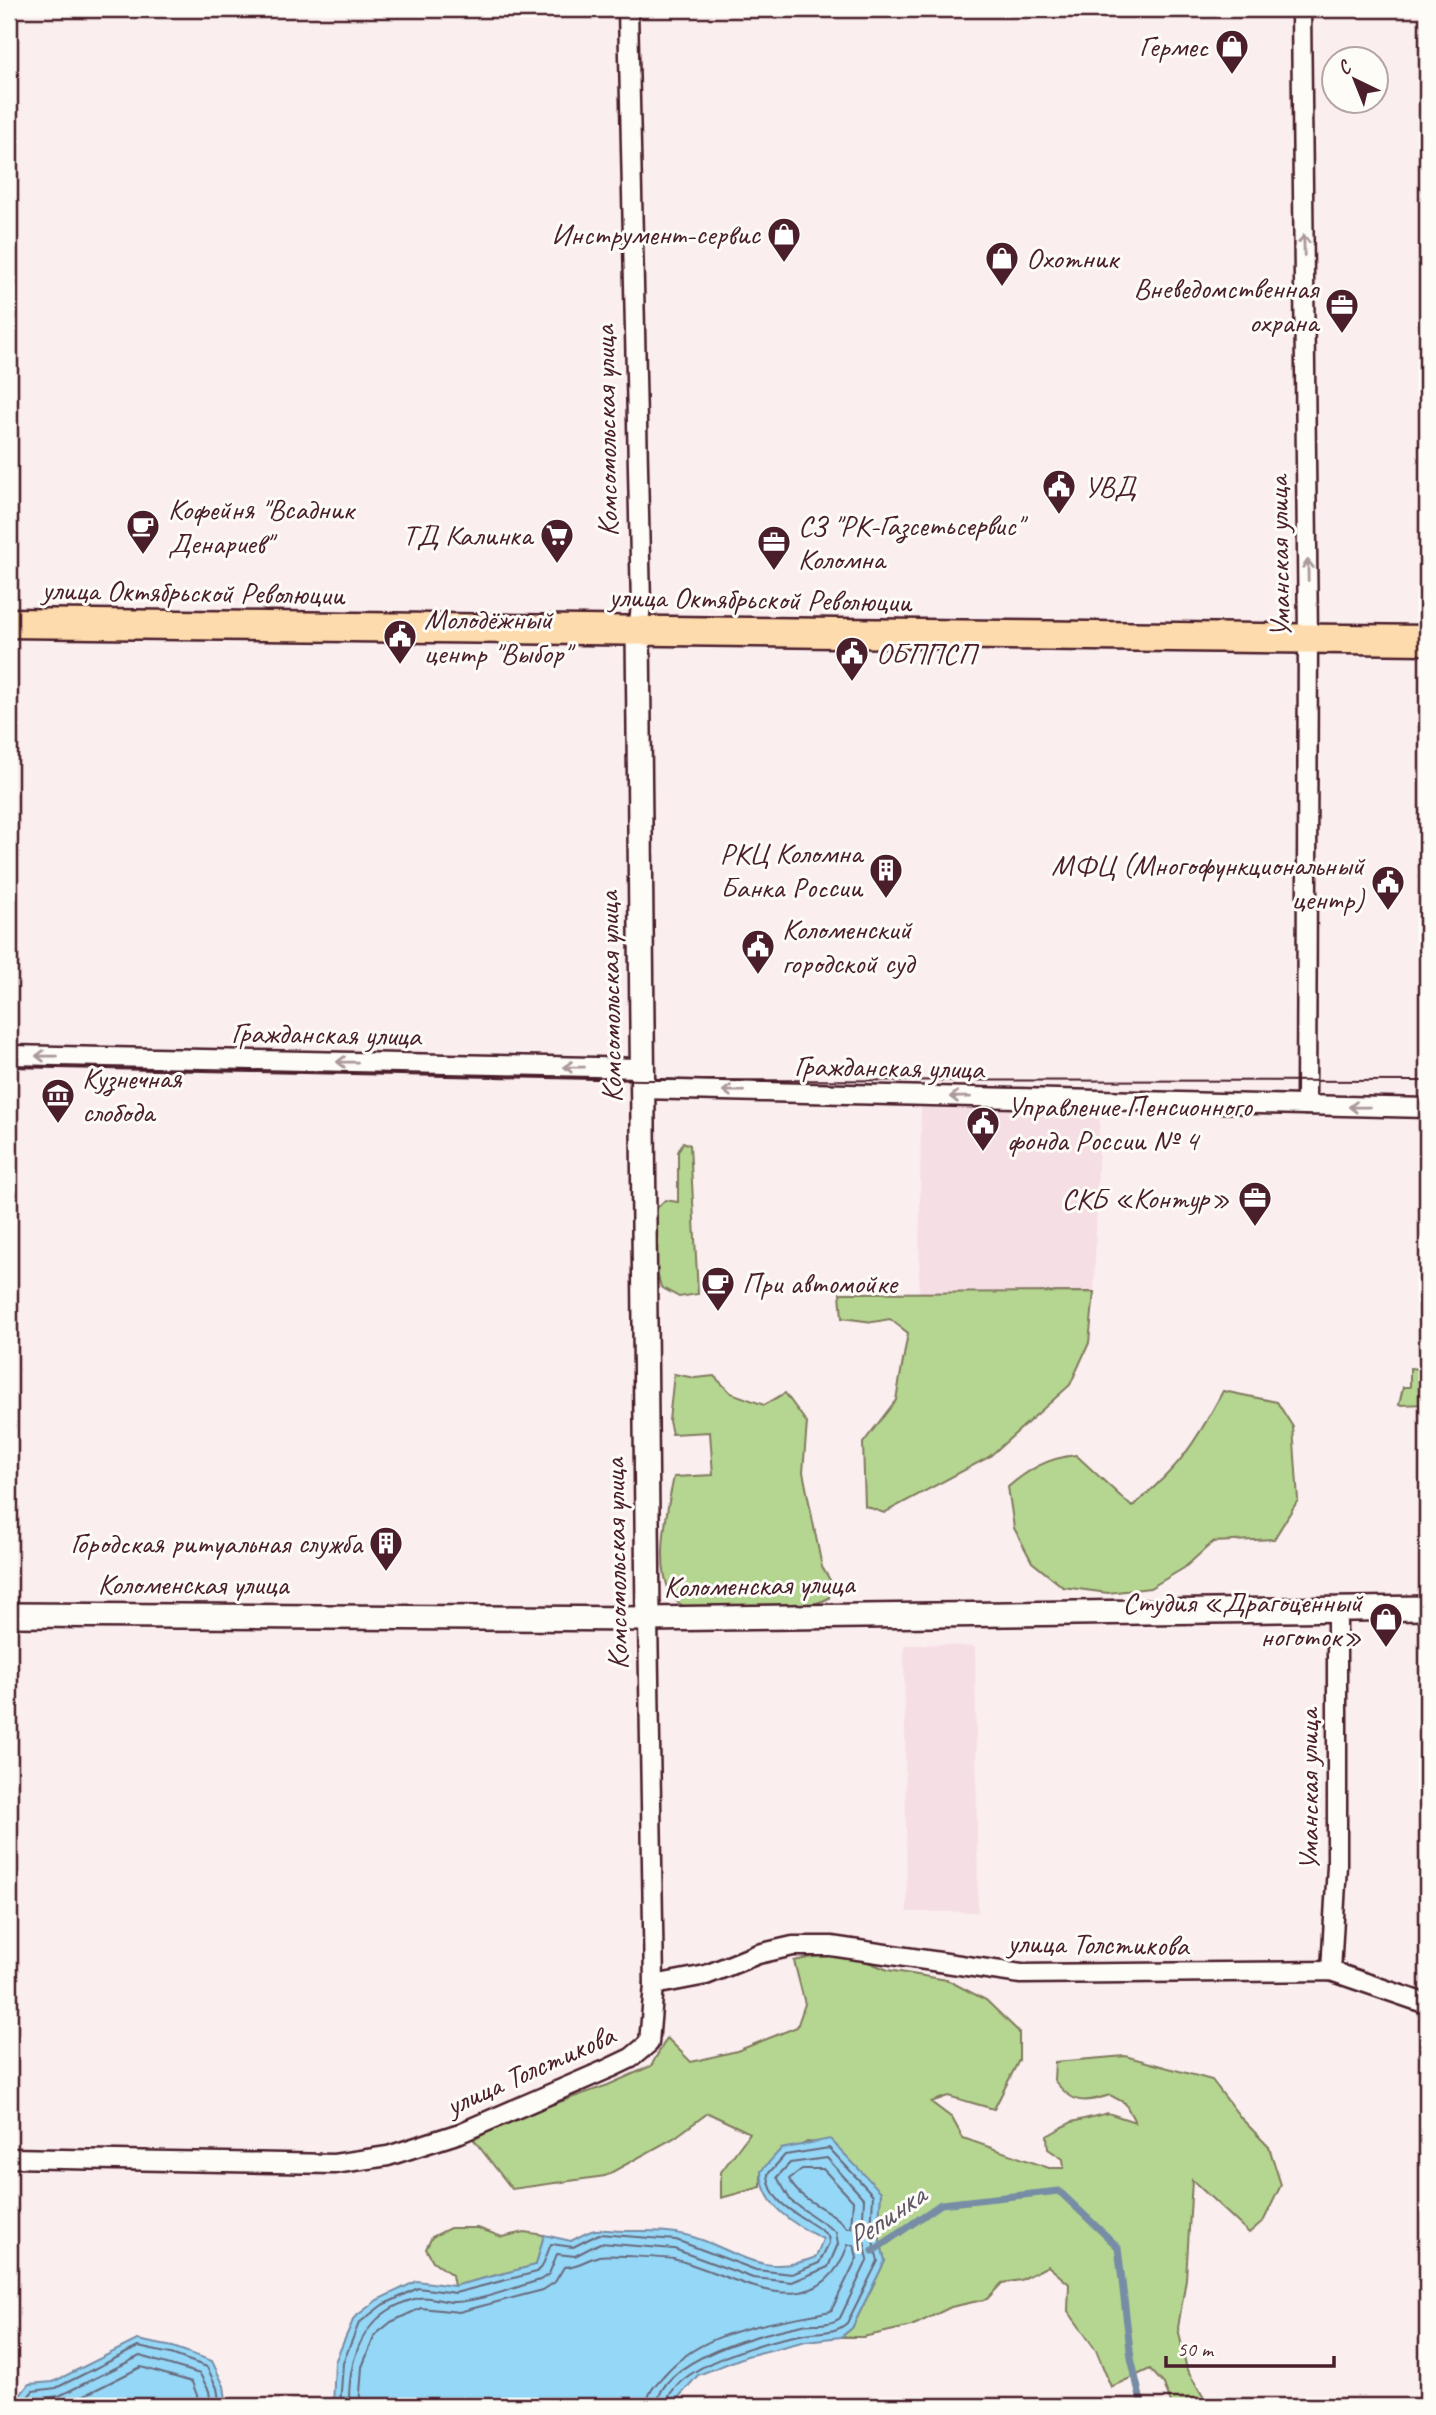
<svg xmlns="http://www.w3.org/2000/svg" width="1436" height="2415" font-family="Caveat,sans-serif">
  <rect width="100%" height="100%" fill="#faeeef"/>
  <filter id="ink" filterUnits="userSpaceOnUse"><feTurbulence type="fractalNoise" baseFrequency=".0143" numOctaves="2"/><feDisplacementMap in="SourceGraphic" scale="14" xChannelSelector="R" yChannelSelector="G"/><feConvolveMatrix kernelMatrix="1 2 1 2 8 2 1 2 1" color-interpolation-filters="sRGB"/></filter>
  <g filter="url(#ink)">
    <g fill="#f6dee5">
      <path d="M921,1103l179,3 -6,186h-175z"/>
      <path d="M941,1644l34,3 3,265h-71l-3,-267z"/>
    </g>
    <g fill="#b5d690" stroke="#807a5e" stroke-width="2">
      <path d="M683,1142l7,3 8,149 -19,3 -18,-10 -11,-40 7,-39 8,-8 13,2v-50z"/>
      <path d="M1094,1292l-5,51 -19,42 -81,72 -105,56 -19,-7 -2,-63 33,-43 12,-67 -18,-14 -17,3 -31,-4 -2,-25z"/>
      <path d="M1410,1368l17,2v34l-28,1 4,-18h7z"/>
      <path d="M674,1374l21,4 19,-2 17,17 33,12 21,-12 22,30 -4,49 19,95 8,13 -1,18c-26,14 -49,6 -79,7 -16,0 -45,7 -59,4 -45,-10 -24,-100 -17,-132l39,-2 -3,-43 -38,2 -3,-13z"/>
      <path d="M1223,1391l54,11 16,25 5,73 -24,39 -61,3 -29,26 -34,20 -42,5 -45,-6 -31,-25 -18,-34 -6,-41c21,-18 40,-29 68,-32l56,52c47,-40 62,-61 91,-116z"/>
      <path d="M840,1951l48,19 59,10 39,20 33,32v28l-25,49 -46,-13 -17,6 21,16 11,20 86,30h15l-1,-9 -15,-10 -1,-13 25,-14 36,-9 27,9 -10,-19 -15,-8c-28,9 -37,9 -56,-15l1,-18 70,-6 87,24 29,38 28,29 12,38 -17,35 -15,13 -57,-53 -6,99 -8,49 9,42 22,36h-37l-8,-22 -14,-15 -39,18 -15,-37 -28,-39 1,-27 -21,-18 -27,14 -19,3 -15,16 -36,8 -39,19 -49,11h-22l11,-9 33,-67 -7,-29 3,-40 -62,-49 -12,-1 -46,29v16l-40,11v-26l29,-39 -42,-20 -34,25 -69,38 -93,13 -38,-49 34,-20 100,-35 43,-19 16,-28 24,24 46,-11 60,-24 8,-23 -11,-43z"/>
      <path d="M450,2228h28l24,9 22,-5 20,3 -8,30 -82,21 -2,-11 -19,-14 -7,-12 6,-12z"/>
    </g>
    <g fill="#95d7f6" stroke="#778da5" stroke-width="2">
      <path d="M830,2139l51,53 -3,40 7,29 -33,67 -11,9 -35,4 -59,15 -49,19 -27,31h-338l2,-44 19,-44 23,-18 40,-19 37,5 82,-21 8,-30 27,6c31,-17 23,-10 56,-10 16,0 33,-1 49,2 55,9 78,49 140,24l7,-18c-29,-14 -61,-33 -62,-68l20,-22z"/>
      <path d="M137,2340l36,7 39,14 12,25 3,20h-216l18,-22 24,-2z"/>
    </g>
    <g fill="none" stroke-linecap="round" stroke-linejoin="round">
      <g stroke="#68697c" stroke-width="2">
        <path d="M802,2169h21l30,32 -2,27h-4c-16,-21 -46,-24 -58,-49z"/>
        <path d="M20,2406l13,-15 23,-3 82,-41 33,7 36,13 10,21 3,18"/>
        <path d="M31,2406l6,-7 22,-3 81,-40 60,18 9,17 2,15"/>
        <path d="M63,2406l78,-39 51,15 9,24"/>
        <path d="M340,2406l3,-43 16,-40 22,-17 37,-18 37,5 82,-21 5,-5 9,-23 22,3 26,-13 77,6 80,30 36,4 27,-11 10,-20 -1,-7c-20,-20 -59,-27 -60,-62l17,-19 44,-7 44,47 -2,38 7,28 -31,62c-12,11 -27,8 -42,11 -34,6 -134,31 -139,72"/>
        <path d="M349,2406c-1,-50 15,-95 69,-108 12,-3 26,5 38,4 28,-2 57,-14 84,-22l9,-6 8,-20 18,2 25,-13 74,6 79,29 39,4 36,-15 10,-23 -2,-12 -45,-31 -14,-24 13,-14 37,-5 37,41 -2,34 6,26 -28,59c-10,8 -26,5 -37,7 -39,8 -143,33 -146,81"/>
        <path d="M359,2406l3,-39 13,-32 16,-13 30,-14 38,4 84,-22 12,-8 9,-15c14,0 21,-7 35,-11 4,-2 67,2 74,3 60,14 143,76 175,-14h6l3,13 -26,53c-57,12 -126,17 -166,63 -9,10 -18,18 -18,32"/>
      </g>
      <path stroke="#778da5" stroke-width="7" d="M873,2251l68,-47 118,-13 59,56 13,111 11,48"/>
      <defs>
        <g id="minor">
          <path d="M628,9l13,597 -3,24"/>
          <path d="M1301,9l7,629 -2,467"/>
          <path d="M9,1055l633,13"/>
          <path d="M642,1089l785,19"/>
          <path d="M1331,1971l6,-106v-257"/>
          <path d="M654,1985l52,-10 52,-21 35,-8h38l190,28 310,-3 96,33"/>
          <path d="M9,2158l325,6 54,-8 72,-23 150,-65 21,-10 18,-15 5,-58 -6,-366"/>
        </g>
        <g id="tertiary">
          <path d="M638,630l10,989"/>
          <path d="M9,1615l639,4 779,-11"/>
        </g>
        <path id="primary" d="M9,623l1418,17"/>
      </defs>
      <use href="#minor" stroke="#4a1f2b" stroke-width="23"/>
      <use href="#tertiary" stroke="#4a1f2b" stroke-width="28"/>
      <use href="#primary" stroke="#4a1f2b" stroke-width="33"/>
      <use href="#minor" stroke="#fdfcf7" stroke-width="18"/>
      <use href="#tertiary" stroke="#fdfcf7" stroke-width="23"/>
      <use href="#primary" stroke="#fedbac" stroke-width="28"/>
      <path stroke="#4a1f2b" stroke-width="2" d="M9,1067l633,13 785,1"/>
    </g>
    <defs><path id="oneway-shaft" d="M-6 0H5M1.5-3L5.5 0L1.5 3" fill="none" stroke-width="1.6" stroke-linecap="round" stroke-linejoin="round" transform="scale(1.75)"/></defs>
    <g stroke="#ac999b">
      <use href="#oneway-shaft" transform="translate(1304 245) rotate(-91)"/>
      <use href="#oneway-shaft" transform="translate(1308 570) rotate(-91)"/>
      <use href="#oneway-shaft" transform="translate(46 1056) rotate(-179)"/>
      <use href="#oneway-shaft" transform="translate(347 1062) rotate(-179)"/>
      <use href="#oneway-shaft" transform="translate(574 1067) rotate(-179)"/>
      <use href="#oneway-shaft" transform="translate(733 1091) rotate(-179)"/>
      <use href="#oneway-shaft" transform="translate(960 1097) rotate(-179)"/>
      <use href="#oneway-shaft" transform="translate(1359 1107) rotate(-179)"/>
    </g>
  </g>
  <defs>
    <symbol id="shop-pin" viewBox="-11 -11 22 30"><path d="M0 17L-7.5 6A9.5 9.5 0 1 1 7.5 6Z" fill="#4a1f2b" stroke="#fdfcf7"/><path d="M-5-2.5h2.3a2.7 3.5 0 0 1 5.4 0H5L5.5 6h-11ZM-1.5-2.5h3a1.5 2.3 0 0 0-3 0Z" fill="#fff"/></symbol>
    <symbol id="office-pin" viewBox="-11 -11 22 30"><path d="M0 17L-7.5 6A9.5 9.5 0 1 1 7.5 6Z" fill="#4a1f2b" stroke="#fdfcf7"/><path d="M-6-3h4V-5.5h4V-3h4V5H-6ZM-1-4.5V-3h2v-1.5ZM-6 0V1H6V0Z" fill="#fff"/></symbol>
    <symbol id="civic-pin" viewBox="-11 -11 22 30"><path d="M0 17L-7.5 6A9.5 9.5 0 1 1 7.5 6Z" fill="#4a1f2b" stroke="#fdfcf7"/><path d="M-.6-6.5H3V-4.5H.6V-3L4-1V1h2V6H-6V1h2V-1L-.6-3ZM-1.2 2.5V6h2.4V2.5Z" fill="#fff"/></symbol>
    <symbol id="cafe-pin" viewBox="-11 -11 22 30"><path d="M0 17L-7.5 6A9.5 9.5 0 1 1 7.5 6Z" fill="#4a1f2b" stroke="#fdfcf7"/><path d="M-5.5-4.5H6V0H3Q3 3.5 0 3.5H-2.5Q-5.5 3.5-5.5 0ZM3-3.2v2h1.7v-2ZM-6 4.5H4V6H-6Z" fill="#fff"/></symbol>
    <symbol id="supermarket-pin" viewBox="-11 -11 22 30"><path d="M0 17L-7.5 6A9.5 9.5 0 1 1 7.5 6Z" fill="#4a1f2b" stroke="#fdfcf7"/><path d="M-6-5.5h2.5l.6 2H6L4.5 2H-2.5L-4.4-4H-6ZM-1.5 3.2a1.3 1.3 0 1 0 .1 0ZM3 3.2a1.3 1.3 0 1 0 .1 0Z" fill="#fff"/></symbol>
    <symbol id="building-pin" viewBox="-11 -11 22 30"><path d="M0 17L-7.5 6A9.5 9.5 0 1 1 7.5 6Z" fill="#4a1f2b" stroke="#fdfcf7"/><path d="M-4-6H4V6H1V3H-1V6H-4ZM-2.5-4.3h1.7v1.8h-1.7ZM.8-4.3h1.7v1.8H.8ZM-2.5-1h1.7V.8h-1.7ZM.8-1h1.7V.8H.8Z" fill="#fff"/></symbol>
    <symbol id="museum-pin" viewBox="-11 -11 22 30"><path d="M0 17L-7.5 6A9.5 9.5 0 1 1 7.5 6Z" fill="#4a1f2b" stroke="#fdfcf7"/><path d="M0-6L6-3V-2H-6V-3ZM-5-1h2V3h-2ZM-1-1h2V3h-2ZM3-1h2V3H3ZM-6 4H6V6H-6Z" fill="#fff"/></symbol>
  </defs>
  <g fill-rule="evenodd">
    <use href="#shop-pin" x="1213" y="27" width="38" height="52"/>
    <use href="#shop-pin" x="765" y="215" width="38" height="52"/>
    <use href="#shop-pin" x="983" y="239" width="38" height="52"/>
    <use href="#office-pin" x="1323" y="286" width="38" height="52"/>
    <use href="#civic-pin" x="1040" y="467" width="38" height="52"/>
    <use href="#cafe-pin" x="124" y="507" width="38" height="52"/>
    <use href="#supermarket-pin" x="538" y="516" width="38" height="52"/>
    <use href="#office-pin" x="755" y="523" width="38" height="52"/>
    <use href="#civic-pin" x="381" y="617" width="38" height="52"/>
    <use href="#civic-pin" x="833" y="634" width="38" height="52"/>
    <use href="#building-pin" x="867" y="851" width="38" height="52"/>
    <use href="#civic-pin" x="1369" y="863" width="38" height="52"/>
    <use href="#civic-pin" x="739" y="927" width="38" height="52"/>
    <use href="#museum-pin" x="39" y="1076" width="38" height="52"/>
    <use href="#civic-pin" x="964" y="1104" width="38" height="52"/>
    <use href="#office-pin" x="1236" y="1179" width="38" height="52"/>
    <use href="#cafe-pin" x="699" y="1264" width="38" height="52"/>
    <use href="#building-pin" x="367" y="1524" width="38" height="52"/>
    <use href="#shop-pin" x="1367" y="1600" width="38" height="52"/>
  </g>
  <g text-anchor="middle" stroke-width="6" stroke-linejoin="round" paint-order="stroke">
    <g font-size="30" fill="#4a1f2b" stroke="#fdfcf7" text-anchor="start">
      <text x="1208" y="56" text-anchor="end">Гермес</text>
      <text x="760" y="244" text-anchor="end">Инструмент-сервис</text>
      <text x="1026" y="268">Охотник</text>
      <text x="1318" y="298" text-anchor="end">Вневедомственная<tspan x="1318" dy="34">охрана</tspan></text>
      <text x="1084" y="496">УВД</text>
      <text x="168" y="519">Кофейня "Всадник<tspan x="168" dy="34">Денариев"</tspan></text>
      <text x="798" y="535">СЗ "РК-Газсетьсервис"<tspan x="798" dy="34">Коломна</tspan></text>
      <text x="532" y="545" text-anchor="end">ТД Калинка</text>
      <text x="424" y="629">Молодёжный<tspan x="424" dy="34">центр "Выбор"</tspan></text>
      <text x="876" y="663">ОБППСП</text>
      <text x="862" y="863" text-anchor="end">РКЦ Коломна<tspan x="862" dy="34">Банка России</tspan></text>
      <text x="1364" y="875" text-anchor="end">МФЦ (Многофункциональный<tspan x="1364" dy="34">центр)</tspan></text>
      <text x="782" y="939">Коломенский<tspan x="782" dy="34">городской суд</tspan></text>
      <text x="82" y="1088">Кузнечная<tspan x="82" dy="34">слобода</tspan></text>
      <text x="1007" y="1116">Управление Пенсионного<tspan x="1007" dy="34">фонда России № 4</tspan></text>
      <text x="1230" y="1208" text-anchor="end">СКБ «Контур»</text>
      <text x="742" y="1293">При автомойке</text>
      <text x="362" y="1553" text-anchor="end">Городская ритуальная служба</text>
      <text x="1362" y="1612" text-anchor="end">Студия «Драгоценный<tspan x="1362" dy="34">ноготок»</tspan></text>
    </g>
    <g font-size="30" fill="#4a1f2b" stroke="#fdfcf7">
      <text transform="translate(606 431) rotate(-91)" y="10">Комсомольская улица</text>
      <text transform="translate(1279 557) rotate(-91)" y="10">Уманская улица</text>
      <text transform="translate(193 592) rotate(1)" y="10">улица Октябрьской Революции</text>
      <text transform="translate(760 599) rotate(1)" y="10">улица Октябрьской Революции</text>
      <text transform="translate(610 997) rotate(-91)" y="10">Комсомольская улица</text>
      <text transform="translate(326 1034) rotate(1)" y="10">Гражданская улица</text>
      <text transform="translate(889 1067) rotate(1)" y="10">Гражданская улица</text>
      <text transform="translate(616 1564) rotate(-91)" y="10">Комсомольская улица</text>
      <text x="193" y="1594">Коломенская улица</text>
      <text transform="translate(759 1585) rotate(-1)" y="10">Коломенская улица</text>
      <text transform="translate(1308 1790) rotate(-90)" y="10">Уманская улица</text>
      <text transform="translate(1098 1944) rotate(1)" y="10">улица Толстикова</text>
      <text transform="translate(530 2070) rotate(-24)" y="10">улица Толстикова</text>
    </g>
    <g font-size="32" font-style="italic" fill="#605668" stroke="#fdfcf7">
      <text transform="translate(885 2217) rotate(-35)" y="11">Репинка</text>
    </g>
  </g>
  <rect width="1436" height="2415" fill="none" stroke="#fdfcf7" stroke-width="35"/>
  <rect x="18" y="18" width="1401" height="2380" fill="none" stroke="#4a1f2b" stroke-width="2.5" filter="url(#ink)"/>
  <g transform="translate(1355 80) rotate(317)"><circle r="33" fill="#fdfcf7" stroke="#b5a4a5" stroke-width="2"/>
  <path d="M0-5L12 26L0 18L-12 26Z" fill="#4a1f2b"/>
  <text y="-10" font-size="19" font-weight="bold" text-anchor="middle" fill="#4a1f2b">С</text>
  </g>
  <path d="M1166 2356v10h168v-10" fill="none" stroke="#4a1f2b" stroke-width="3.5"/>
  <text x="1177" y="2356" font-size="21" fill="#4a1f2b" stroke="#fdfcf7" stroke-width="5" paint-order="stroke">50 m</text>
</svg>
